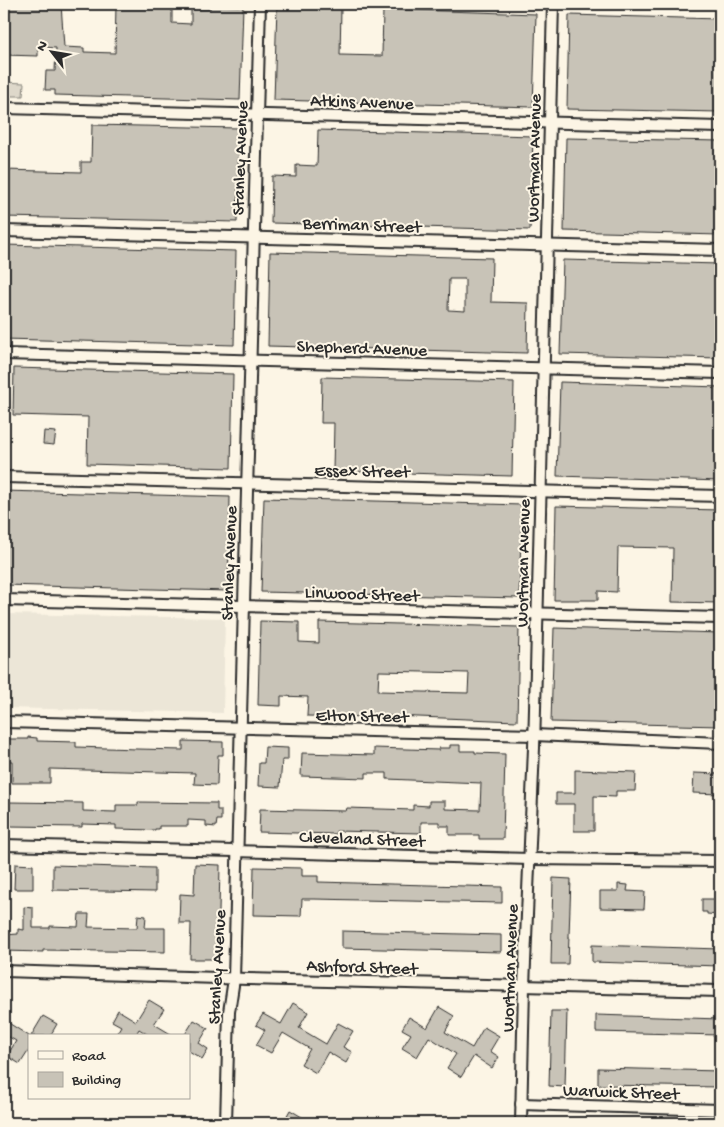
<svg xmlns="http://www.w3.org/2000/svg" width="724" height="1127" font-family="'Gochi Hand',sans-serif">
  <rect width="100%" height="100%" fill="#fcf5e5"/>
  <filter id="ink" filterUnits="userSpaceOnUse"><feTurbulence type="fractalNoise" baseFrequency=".02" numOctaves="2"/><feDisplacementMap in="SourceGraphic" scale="10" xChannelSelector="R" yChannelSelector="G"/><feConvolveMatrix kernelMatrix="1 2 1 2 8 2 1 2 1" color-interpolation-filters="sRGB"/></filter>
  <g filter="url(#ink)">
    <path fill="#ece6d7" d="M4,614l221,4 -2,95 -219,-5z"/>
    <path fill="#ded8ca" stroke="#84827a" d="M4,82l20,1 -1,13h-19z"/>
    <g fill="#c8c3b7" stroke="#2b2b2b" fill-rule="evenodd">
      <path d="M4,4h57l3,43 20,1v4l31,1 1,-49h56v19l19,1v-15h19v-4l33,1 -3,94 -185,-5v-5h-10l1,-19h9l1,-23 -18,-1v9l-34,-1z"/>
      <path d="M277,6l64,2 -1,47 42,1 1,-47 153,5 -3,93 -259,-7z"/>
      <path d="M569,15l151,4v93l-153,-3z"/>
      <path d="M92,125l147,3 -2,94 -233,-5v-47l77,2v-10h10z"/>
      <path d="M318,130l215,6 -3,94 -259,-7 1,-47 24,1v-12l21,1z"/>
      <path d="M566,138l154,3v94l-156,-4z"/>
      <path d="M4,245l232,6 -2,94 -230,-6z"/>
      <path d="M270,252l222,6 -1,44 37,1 -1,50 -259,-7zM449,279h16v32l-17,-1z"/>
      <path d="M563,260l157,4v94l-160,-4z"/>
      <path d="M14,368l219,6 -2,94 -144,-4 1,-47 -75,-2z"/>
      <path d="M322,377l192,5 -2,94 -179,-5 1,-48h-13z"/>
      <path d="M560,382l160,5v94l-163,-5z"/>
      <path d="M44,431l12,1 -2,13 -11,-1z"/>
      <path d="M4,491l226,6 -2,94 -224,-6z"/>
      <path d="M264,498l258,7 -3,93 -258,-6z"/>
      <path d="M556,506l164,4v93l-48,-1 1,-54 -55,-1 -1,45 -19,-1v9h-44z"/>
      <path d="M260,621l39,1v20l20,1v-21l200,5 -2,94 -123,-5h-17v1l-70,-1 1,-19 -27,-1v10l-23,-1zM379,671l90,2 -1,20 -90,-2z"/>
      <path d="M554,628l166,5v93l-169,-4z"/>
      <path d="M28,737l9,1v3l39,1v5l61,2 46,1v-9l40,1v13h-5l-1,30 -23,-1 1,-11 -145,-4v14h-38v-22h-6v-22h22z"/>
      <path d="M450,745h10v6h15v2l30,1 -2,85h-24v-4h-30v-9h-10v-4h-18v11l-85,-2v3l-77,-2 1,-23 86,2 1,-3 66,2v-5l16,1v-5h16v8l35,1 1,-27 -94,-4v-6h-21v5l-65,-2 1,-23 72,2v-7l65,2v-2h11z"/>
      <path d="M265,747l23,1v12h-6l-2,27 -22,-1 1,-23h5z"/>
      <path d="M575,770l61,2 -1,19h-19v6l-22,-1v35h-20v-27h-18v-11h19z"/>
      <path d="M694,773l26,1v20l-27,-1z"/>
      <path d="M8,802l75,1v8l33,1v-7h22v-3l79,1v7h4v10h-4l-1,7 -10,-1v-5l-18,-1v6h-29v3h-4v1l-39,-1v-4l-34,-1v3l-74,-1z"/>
      <path d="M15,864l18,1v24h-19z"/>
      <path d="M195,864l25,1 -2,94h-28l1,-36h-12l1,-29 14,1z"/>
      <path d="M53,865l102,3v24l-102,-2z"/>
      <path d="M254,867l48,1v8h16v6l184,5v16l-188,-4h-12l-1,17 -48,-1z"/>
      <path d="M553,878l18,1 -3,85h-17z"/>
      <path d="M618,884l10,1 -1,6 18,1 -1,17 -44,-1v-17h18z"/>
      <path d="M702,899h18v16l-13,-1v-2h-5z"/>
      <path d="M24,907l9,1v20h17v-2l28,1 1,-13h10l-1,13 49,1 1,-13 8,1 -1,12h20v24l-122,-2v2l-39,-1v-16l14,-1v-5l6,1z"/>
      <path d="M342,931l159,4v17l-159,-4z"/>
      <path d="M592,945l128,4v17l-128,-4z"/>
      <path d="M149,1000l15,9 -10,15 20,12h-24l-11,-7 -4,7h-20l6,-10 -9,-5 6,-11 18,11z"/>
      <path d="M293,1003l15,9 -9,16 27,16 12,-21 15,8 -10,16 9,5 -6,11 -18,-11 -12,21 -15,-9 9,-15 -27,-16 -12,20 -15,-8 9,-15 -9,-5 7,-11 18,10z"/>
      <path d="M439,1007l15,9 -9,16 27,16 12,-21 15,9 -9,15 9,6 -7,11 -18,-12 -13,21 -14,-9 9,-14 -27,-17 -12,20 -15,-9 9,-14 -9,-5 7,-12 18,11z"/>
      <path d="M551,1011h16l-2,76 -16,-1z"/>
      <path d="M596,1015l124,4v16l-124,-3z"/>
      <path d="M43,1016l14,8 -7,12h-19z"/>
      <path d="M4,1020l25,16v14l-9,14 -13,-8 9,-15 -12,-7z"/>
      <path d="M194,1020l14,8 -9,15 9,6 -6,10 -13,-8v-15h-5z"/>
      <path d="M598,1068l122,3v16l-122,-2z"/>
      <path d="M290,1110l22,13h-29z"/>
    </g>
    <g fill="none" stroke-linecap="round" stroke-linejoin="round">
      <defs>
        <g id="minor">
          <path d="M4,108l716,19"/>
          <path d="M4,231l716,19"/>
          <path d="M4,354l716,19"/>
          <path d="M4,477l716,19"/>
          <path d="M4,600l716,18"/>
          <path d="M4,722l530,13 186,8"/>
          <path d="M4,845l526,14 190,2"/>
          <path d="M4,971l244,8 472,12"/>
          <path d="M521,1104l199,6"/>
          <path d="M226,1123l3,-111 5,-33 26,-975"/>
          <path d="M521,1123l3,-137 10,-238 19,-744"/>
        </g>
      </defs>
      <use href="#minor" stroke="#2b2b2b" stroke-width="14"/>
      <use href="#minor" stroke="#fcf5e5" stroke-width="10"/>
    </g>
  </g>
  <g text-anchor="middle" stroke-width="4" stroke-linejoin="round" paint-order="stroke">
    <g font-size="18" fill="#2b2b2b" stroke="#fcf5e5">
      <text transform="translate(362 101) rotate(2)" y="6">Atkins Avenue</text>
      <text transform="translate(239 158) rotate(-88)" y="6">Stanley Avenue</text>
      <text transform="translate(533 158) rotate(-89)" y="6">Wortman Avenue</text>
      <text transform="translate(362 224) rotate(2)" y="6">Berriman Street</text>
      <text transform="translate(362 347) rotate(2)" y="6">Shepherd Avenue</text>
      <text transform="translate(362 470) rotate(1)" y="6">Essex Street</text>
      <text transform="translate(228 563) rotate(-88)" y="6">Stanley Avenue</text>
      <text transform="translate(522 563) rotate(-89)" y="6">Wortman Avenue</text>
      <text transform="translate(362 593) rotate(2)" y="6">Linwood Street</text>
      <text transform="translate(362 715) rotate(1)" y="6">Elton Street</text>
      <text transform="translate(362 838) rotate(2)" y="6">Cleveland Street</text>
      <text transform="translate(362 966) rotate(2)" y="6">Ashford Street</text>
      <text transform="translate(216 967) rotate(-87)" y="6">Stanley Avenue</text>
      <text transform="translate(509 968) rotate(-88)" y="6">Wortman Avenue</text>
      <text transform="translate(621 1091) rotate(2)" y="6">Warwick Street</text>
    </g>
  </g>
  <rect width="724" height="1127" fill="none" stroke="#fcf5e5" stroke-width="20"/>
  <rect x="10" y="10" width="704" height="1107" fill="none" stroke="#2b2b2b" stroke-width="2" filter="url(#ink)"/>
  <rect x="28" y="1034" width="162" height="65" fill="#fcf5e5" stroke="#a8a49b"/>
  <rect x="38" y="1051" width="25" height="8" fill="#fcf5e5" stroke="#a8a49b"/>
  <text x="72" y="1060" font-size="15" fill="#2b2b2b">Road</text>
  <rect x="38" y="1072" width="25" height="15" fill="#c8c3b7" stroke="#a8a49b"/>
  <text x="72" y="1084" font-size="15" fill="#2b2b2b">Building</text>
  <g transform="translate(52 52) rotate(301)" stroke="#fcf5e5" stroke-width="4" paint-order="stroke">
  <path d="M0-4L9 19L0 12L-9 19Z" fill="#2b2b2b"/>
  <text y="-8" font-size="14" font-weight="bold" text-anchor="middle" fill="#2b2b2b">N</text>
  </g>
</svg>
